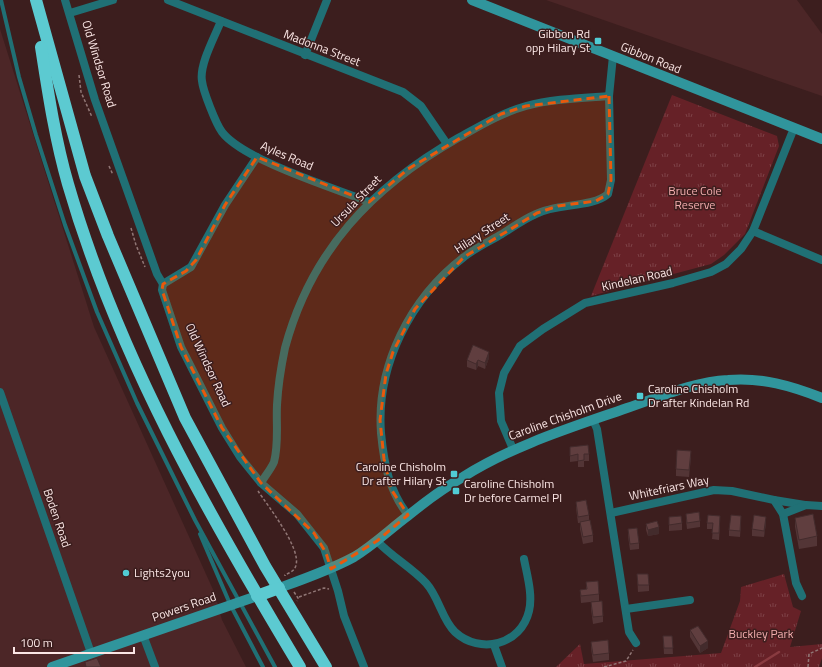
<svg xmlns="http://www.w3.org/2000/svg" width="822" height="667" font-family="'Titillium Web',sans-serif">
  <defs>
    <pattern id="park-tufts" width="24" height="20" patternUnits="userSpaceOnUse"><rect width="24" height="20" fill="#662127"/><path d="M3 7l-1-3M5 7V3M7 7l1-3M15 17l-1-3M17 17v-4M19 17l1-3" fill="none" stroke="#7d4146"/></pattern>
  </defs>
  <rect width="100%" height="100%" fill="#3c1e1e"/>
  <g fill="#4c2627">
    <path d="M546,0h251l25,34v62z"/>
    <path d="M0,29l94,298 121,267 7,26 24,47h-246z"/>
  </g>
  <g fill="url(#park-tufts)">
    <path d="M672,95l105,41 2,10 -34,88 -21,21 -13,9 -120,32z"/>
    <path d="M784,574l9,33 8,4 -11,36 32,-3v14l-3,9h-263l24,-23 4,20 137,-11 19,-52 1,-14z"/>
  </g>
  <g fill="none" stroke-linecap="round" stroke-linejoin="round">
    <path stroke="#893b40" stroke-width="2.5" d="M755,667l24,-15"/>
    <g stroke="#917776" stroke-width="1.5" stroke-dasharray="3 2" stroke-linecap="butt">
      <path d="M79,75l2,17 11,25"/>
      <path d="M109,166l4,9"/>
      <path d="M131,228l5,17 9,22"/>
      <path d="M258,491c10,15 43,57 38,74 -1,6 -7,8 -11,10v1"/>
      <path d="M294,592l4,6 -1,3"/>
      <path d="M299,597l25,-9 5,1"/>
      <path d="M604,667l22,-6 7,-11"/>
      <path d="M808,667l1,-13 13,-6"/>
    </g>
    <g stroke="#207075" stroke-width="4">
      <path d="M1,0l18,77 17,58 29,90 32,87 40,91 58,117 80,147"/>
      <path d="M200,534l30,70 33,63"/>
    </g>
    <g stroke="#207075" stroke-width="8">
      <path d="M65,0l30,100 62,174 6,10 -1,6 19,57 41,81 18,29 21,26 36,31 27,34 14,43 6,25 20,51"/>
      <path d="M168,0l235,92 18,14 26,38"/>
      <path d="M70,13l43,-13"/>
      <path d="M221,21c-6,15 -22,44 -19,60 1,10 14,43 20,51 21,28 112,56 147,70"/>
      <path d="M305,55l22,-55"/>
      <path d="M753,231l69,29"/>
      <path d="M163,284l28,-17 34,-62 32,-48"/>
      <path d="M0,392l91,261"/>
      <path d="M593,420l4,9 32,203 7,11"/>
      <path d="M513,449l-12,-28 -2,-28 5,-20 16,-27 23,-17 42,-26 88,-20 38,-11 15,-8 15,-15 12,-18 41,-103"/>
      <path d="M261,483c4,-7 10,-14 13,-21 5,-18 2,-39 3,-57 1,-19 4,-38 8,-57 26,-97 87,-161 173,-210 22,-12 43,-25 68,-32 26,-7 56,-8 83,-10"/>
      <path d="M774,500l31,5"/>
      <path d="M611,513l103,-23 18,1 42,9 9,14 13,69 6,13"/>
      <path d="M783,514l23,-9 16,1"/>
      <path d="M408,515c-19,-24 -24,-51 -27,-82 -5,-67 29,-135 83,-176 11,-9 26,-16 38,-23 11,-7 22,-15 34,-20 21,-11 56,-6 72,-20l3,-14 -2,-84 4,-40"/>
      <path d="M377,541c15,16 34,26 49,42 13,14 16,37 29,49 25,23 66,13 74,-21 4,-16 -2,-36 -5,-52"/>
      <path d="M626,609l64,-9"/>
      <path d="M143,635l12,32"/>
      <path d="M494,645l8,22"/>
    </g>
    <g stroke="#30959c" stroke-width="10">
      <path d="M472,0l350,139"/>
      <path d="M279,588c25,-9 51,-18 75,-31 20,-12 36,-28 55,-42 17,-14 35,-27 54,-38 51,-32 107,-49 164,-69 33,-11 66,-26 101,-28 33,-3 64,6 94,18"/>
      <path d="M52,667l205,-71"/>
    </g>
    <g stroke="#5ccad1" stroke-width="12">
      <path d="M36,0l49,176 23,60 77,182 80,148 61,101"/>
      <path d="M41,47c7,45 14,92 27,137 50,173 140,330 232,483"/>
      <path d="M257,596l22,-8"/>
    </g>
  </g>
  <g fill="#533536">
    <path d="M489,358l-4,11 -7,-3 -2,4 -9,-3v-7z"/>
    <path d="M570,447l19,7v7h-5v6h-6v-6l-8,1z"/>
    <path d="M691,457l-2,20 -13,-1v-7z"/>
    <path d="M576,502l13,13v6l4,14v7l-10,2 -3,-15v-6h-2l-2,-15z"/>
    <path d="M686,514l14,7v6l-13,2 -1,-9z"/>
    <path d="M669,517l13,6v7l-13,1z"/>
    <path d="M795,518l22,18v10l-18,3 -4,-22z"/>
    <path d="M720,522l-1,18 -7,-1 1,-10h-6v-6z"/>
    <path d="M741,522l-1,15 -11,-1v-6z"/>
    <path d="M766,523l-2,14 -12,-1v-7z"/>
    <path d="M646,524l13,10 -11,2 -2,-6z"/>
    <path d="M628,529l11,14v6l-9,1 -2,-14z"/>
    <path d="M637,574l12,11v6l-11,1z"/>
    <path d="M586,582l13,12v7l-18,2 -1,-13 6,-1z"/>
    <path d="M591,602l12,14v6l-10,2 -2,-15z"/>
    <path d="M690,630l18,18 -8,5 -10,-16z"/>
    <path d="M663,636h9l1,18h-9z"/>
    <path d="M591,642l18,11v7l-16,2 -2,-14z"/>
  </g>
  <g fill="#432b2c">
    <path d="M489,352v6l-4,11v-6z"/>
    <path d="M478,360v6l-2,4v-6z"/>
    <path d="M691,451v6l-2,20v-7z"/>
    <path d="M741,516v6l-1,15v-6z"/>
    <path d="M766,517v6l-2,14v-6z"/>
    <path d="M659,527v7l-11,2v-6z"/>
    <path d="M708,641v7l-8,5v-7z"/>
  </g>
  <g fill="#603e3f" stroke="#432b2c">
    <path d="M473,345l16,7 -4,11 -7,-3 -2,4 -9,-4z"/>
    <path d="M588,445l1,9h-5v6l-6,1v-7l-8,2v-9z"/>
    <path d="M677,450l14,1 -2,19 -13,-1z"/>
    <path d="M586,500l3,15 -11,2 -2,-15z"/>
    <path d="M699,512l1,9 -13,2 -1,-9z"/>
    <path d="M813,514l4,22 -18,4 -4,-22z"/>
    <path d="M708,515l12,1 -1,17h-7l1,-10h-6z"/>
    <path d="M731,515l10,1 -1,15 -11,-1z"/>
    <path d="M754,515l12,2 -2,14 -12,-2z"/>
    <path d="M681,516l1,7 -13,2v-8z"/>
    <path d="M590,520l3,15 -10,2 -3,-15z"/>
    <path d="M657,521l2,6 -11,3 -2,-6z"/>
    <path d="M637,528l2,15 -9,1 -2,-15z"/>
    <path d="M637,574h11l1,11h-11z"/>
    <path d="M598,581l1,13 -18,2 -1,-6 7,-1 -1,-7z"/>
    <path d="M602,601l1,15 -10,1 -2,-15z"/>
    <path d="M698,626l10,15 -8,5 -10,-16z"/>
    <path d="M663,636h9l1,12h-9z"/>
    <path d="M608,640l1,13 -16,2 -2,-13z"/>
    <path d="M97,658l4,9h-15l-1,-5z"/>
  </g>
  <path fill="#e8590c" fill-opacity="0.2" stroke="#e8590c" stroke-width="3" stroke-dasharray="8 5" stroke-linejoin="round" d="M609,96l2,84 -3,14 -12,7 -38,5 -21,7 -26,16 -47,28 -49,52 -22,43 -7,22 -6,46 4,39 7,30 17,26 -31,26 -46,28 -5,-16 -12,-20 -53,-50 -39,-55 -41,-81 -19,-57 1,-6 23,-13 10,-11 29,-55 32,-48 112,45 39,-33 93,-55 25,-8z"/>
  <g fill="#51ccd4" stroke="#3c1e1e" stroke-width="1.5">
    <rect x="594" y="37" width="8" height="8" rx="2"/>
    <rect x="636" y="392" width="8" height="8" rx="2"/>
    <rect x="450" y="470" width="8" height="8" rx="2"/>
    <rect x="452" y="487" width="8" height="8" rx="2"/>
    <circle cx="126" cy="573" r="4"/>
  </g>
  <g text-anchor="middle" stroke-width="3" stroke-linejoin="round" paint-order="stroke">
    <g font-size="12" fill="#fbe6e5" stroke="#3c1e1e" text-anchor="start">
      <text x="590" y="38" text-anchor="end">Gibbon Rd<tspan x="590" dy="14">opp Hilary St</tspan></text>
      <text x="648" y="393">Caroline Chisholm<tspan x="648" dy="14">Dr after Kindelan Rd</tspan></text>
      <text x="446" y="471" text-anchor="end">Caroline Chisholm<tspan x="446" dy="14">Dr after Hilary St</tspan></text>
      <text x="464" y="488">Caroline Chisholm<tspan x="464" dy="14">Dr before Carmel Pl</tspan></text>
      <text x="134" y="577">Lights2you</text>
    </g>
    <g font-size="12" fill="#fbe6e5" stroke="#3c1e1e">
      <text transform="translate(322 48) rotate(21)" y="4">Madonna Street</text>
      <text transform="translate(651 58) rotate(22)" y="4">Gibbon Road</text>
      <text transform="translate(99 64) rotate(73)" y="4">Old Windsor Road</text>
      <text transform="translate(287 156) rotate(23)" y="4">Ayles Road</text>
      <text transform="translate(356 201) rotate(-46)" y="4">Ursula Street</text>
      <text transform="translate(482 233) rotate(-33)" y="4">Hilary Street</text>
      <text transform="translate(637 279) rotate(-13)" y="4">Kindelan Road</text>
      <text transform="translate(208 365) rotate(65)" y="4">Old Windsor Road</text>
      <text transform="translate(565 416) rotate(-20)" y="4">Caroline Chisholm Drive</text>
      <text transform="translate(669 488) rotate(-12)" y="4">Whitefriars Way</text>
      <text transform="translate(57 518) rotate(71)" y="4">Boden Road</text>
      <text transform="translate(184 607) rotate(-19)" y="4">Powers Road</text>
    </g>
    <g font-size="12" fill="#f2acad" stroke="#3c1e1e">
      <text x="695" y="195">Bruce Cole<tspan x="695" dy="14">Reserve</tspan></text>
      <text x="761" y="638">Buckley Park</text>
    </g>
  </g>
  <path d="M14 647v6h120v-6" fill="none" stroke="#fbe6e5" stroke-width="2"/>
  <text x="20" y="647" font-size="12" fill="#fbe6e5" stroke="#3c1e1e" stroke-width="3" paint-order="stroke">100 m</text>
</svg>
